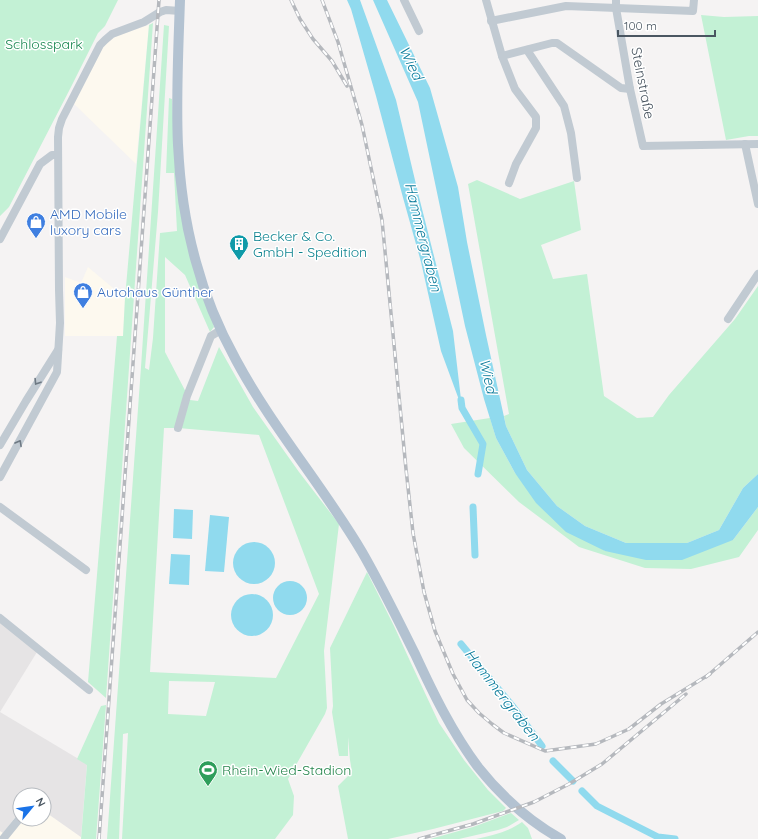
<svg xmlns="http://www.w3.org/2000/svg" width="758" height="839" font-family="Quicksand,sans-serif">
  <rect width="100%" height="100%" fill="#f5f3f3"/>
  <g fill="#fdf9ef">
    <path d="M149,25l-13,139 -62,-60 29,-57 5,-5 8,-6z"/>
    <path d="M88,267l37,31 -2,38h-58v-59l16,6z"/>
    <path d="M20,811v8h24v-8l37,26v2h-81v-8l3,2z"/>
  </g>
  <g fill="#e6e4e5">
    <path d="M0,622l37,30 -37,60z"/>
    <path d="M0,712l87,52 -6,73 -37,-26v-16h-24v16l-17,22 -3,-2z"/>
  </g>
  <g fill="#c3f1d5" fill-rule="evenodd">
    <path d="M0,0h118l-13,26 -7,7 -27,54 -62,120 -9,9z"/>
    <path d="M701,15l23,2 34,-1v120h-9l-23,4z"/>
    <path d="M153,23l-47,675 -18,-16 29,-346h6l2,-38 24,-273z"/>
    <path d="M164,25l5,1 -11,186 -13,156 4,2 4,-32 7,-105 17,-2 -3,-58h-8l3,-75 3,1 4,73 38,155 -4,5 -25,-57 -20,-18v95l25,48 8,1 21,-54 34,60 46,65 40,52 -15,127 3,57 -2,6 -37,65 6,17 -1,19 -18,24h-153l6,-106 -5,1 -4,105h-12l34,-472zM164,428h14l81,7 60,159 -43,84 -126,-6zM169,681l46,1 -9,34 -38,-2z"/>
    <path d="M477,180l43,19 54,-18 7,49 -40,15 12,34 34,-5 17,122 33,22 16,-1 16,-22 66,-76 23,-33v188l-15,14 -24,42 -32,13h-61l-41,-17 -28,-20 -30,-36 -21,-44 -2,-10 5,-2 -41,-230z"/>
    <path d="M490,418l6,20 19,35 90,78 128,-11 25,-33v23l-19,27 -48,12 -46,-1 -66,-21 -60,-45 -55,-54 -13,-24z"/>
    <path d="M367,572l27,54 16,35 29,62 25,37 24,30 18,18 -3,3 -70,18 -45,10h-40l-10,-53 14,-14 -2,-12 -2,-23v19h-9l-7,-44 1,-6 -3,-58z"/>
    <path d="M106,705l-10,134h-15l6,-74 -10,-6 24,-53z"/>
    <path d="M511,813l8,7 -12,7 -9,3 -39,9h-29l43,-12z"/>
    <path d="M522,822l6,6 4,11h-56c17,-4 32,-7 46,-17z"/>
  </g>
  <g fill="#90daee">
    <path d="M347,0h13l36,100 23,97 34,134 9,77 -21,-57 -20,-89 -19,-68 -26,-98 -25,-87z"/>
    <path d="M373,0h14l43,88 28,99 9,55 19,93 20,91 21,44 30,36 28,20 41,17h61l32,-13 24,-42 15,-14v33l-25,33 -51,20h-36l-41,-9 -39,-19 -30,-29 -21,-30 -19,-35 -12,-39 -19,-73 -47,-224z"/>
    <path d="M174,509l19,1 -1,29 -19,-1z"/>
    <path d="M210,515l19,2 -5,55 -19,-1z"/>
    <circle cx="254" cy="563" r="21"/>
    <path d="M171,554l19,1 -1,30 -20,-1z"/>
    <circle cx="290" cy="598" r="17"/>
    <circle cx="252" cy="615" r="21"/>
  </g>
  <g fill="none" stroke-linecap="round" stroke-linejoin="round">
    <g stroke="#90daee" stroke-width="7">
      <path d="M461,400l1,8 21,36 -5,30"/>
      <path d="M473,507l2,48"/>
      <path d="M461,644l53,64 28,38"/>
      <path d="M553,761l20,20"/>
      <path d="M582,791l15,15 61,31 17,2"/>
    </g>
    <g stroke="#c1cad2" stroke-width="8">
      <path d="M404,0l15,31"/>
      <path d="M486,0l16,56 13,33 21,28v11l-20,36 -7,19"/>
      <path d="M616,0v8l14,81 13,57 115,-2"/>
      <path d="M491,21l75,-15 127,5 1,-11"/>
      <path d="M527,50l37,56 7,27 6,45"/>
      <path d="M502,56l50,-13h5l64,45 9,1"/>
      <path d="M745,144l13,60"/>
      <path d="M0,239l40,-75 12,-9h6"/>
      <path d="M728,319l30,-45"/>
      <path d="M178,428l9,-32 24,-60 10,-6"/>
      <path d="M0,445l26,-44 32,-51"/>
      <path d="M0,477l57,-105 3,-49 -1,-33 -1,-153 1,-9 3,-9 38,-74 5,-5 7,-6 32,-12 16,-10 6,-2 14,1"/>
      <path d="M0,507l86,63"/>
      <path d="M0,618l89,72"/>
      <path d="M3,839l17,-21"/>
    </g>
    <path stroke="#b3c2d1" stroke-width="10" d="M180,0c-3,90 -9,174 16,262 9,34 23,67 40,98 36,67 87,126 126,192 19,33 36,68 53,102 18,39 37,78 63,113 23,29 51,54 83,72"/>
    <defs>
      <g id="rail">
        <path d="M291,0l9,19 13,20 19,22 15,25"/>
        <path d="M322,0l16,42 24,83 20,95 24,249 7,64 11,59 11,39 18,43 14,26 12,13 13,11 12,9 41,18 51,-7 33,-15 32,-25 49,-30"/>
        <path d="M706,677l52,-45"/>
        <path d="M99,839l60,-839"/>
        <path d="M419,839l54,-15 61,-22 35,-18 33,-20 84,-70"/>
      </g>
    </defs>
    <use href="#rail" stroke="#b5b8bd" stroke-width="3.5"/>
    <use href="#rail" stroke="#fff" stroke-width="2" stroke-dasharray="6" stroke-linecap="butt"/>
  </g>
  <defs><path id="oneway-chevron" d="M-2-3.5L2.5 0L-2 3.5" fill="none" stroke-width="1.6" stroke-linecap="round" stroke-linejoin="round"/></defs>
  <g stroke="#6e7983">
    <use href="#oneway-chevron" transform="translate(37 382) rotate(122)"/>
    <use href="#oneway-chevron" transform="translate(19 443) rotate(-61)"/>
  </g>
  <defs>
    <symbol id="shop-pin" viewBox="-11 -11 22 30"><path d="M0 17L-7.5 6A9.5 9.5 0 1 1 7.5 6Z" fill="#3f7fe0" stroke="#fff"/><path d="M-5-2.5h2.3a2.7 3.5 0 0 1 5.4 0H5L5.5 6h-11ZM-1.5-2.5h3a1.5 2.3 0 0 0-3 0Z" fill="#fff"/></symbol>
    <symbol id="building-pin" viewBox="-11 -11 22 30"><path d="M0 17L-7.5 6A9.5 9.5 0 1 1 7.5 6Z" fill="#0f9aa8" stroke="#fff"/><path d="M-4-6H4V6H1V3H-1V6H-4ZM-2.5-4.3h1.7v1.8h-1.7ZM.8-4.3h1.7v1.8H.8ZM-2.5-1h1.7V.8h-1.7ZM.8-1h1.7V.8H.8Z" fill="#fff"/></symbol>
    <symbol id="stadium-pin" viewBox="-11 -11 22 30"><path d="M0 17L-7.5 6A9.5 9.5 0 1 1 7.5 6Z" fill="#2e9e5b" stroke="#fff"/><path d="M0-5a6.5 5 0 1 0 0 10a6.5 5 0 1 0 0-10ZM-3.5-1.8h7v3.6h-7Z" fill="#fff"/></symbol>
  </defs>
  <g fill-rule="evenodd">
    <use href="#shop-pin" x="25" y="211" width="22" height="30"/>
    <use href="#building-pin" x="228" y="233" width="22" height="30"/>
    <use href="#shop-pin" x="72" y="281" width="22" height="30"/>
    <use href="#stadium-pin" x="197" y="759" width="22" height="30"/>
  </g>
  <g text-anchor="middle" stroke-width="3" stroke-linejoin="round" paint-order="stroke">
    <g font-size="14" fill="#17864f" stroke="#fff">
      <text x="44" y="49">Schlosspark</text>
    </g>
    <g font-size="14" fill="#4a5661" stroke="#fff">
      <text transform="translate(643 83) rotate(79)" y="5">Steinstraße</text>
    </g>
    <g font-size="14" fill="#366cbe" stroke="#fff" text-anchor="start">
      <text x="50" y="219">AMD Mobile<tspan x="50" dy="16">luxory cars</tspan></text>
      <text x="97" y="297">Autohaus Günther</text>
    </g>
    <g font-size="14" fill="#0d838f" stroke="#fff" text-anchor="start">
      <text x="253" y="241">Becker &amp; Co.<tspan x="253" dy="16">GmbH - Spedition</tspan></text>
    </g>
    <g font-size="14" fill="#27864d" stroke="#fff" text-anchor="start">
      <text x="222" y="775">Rhein-Wied-Stadion</text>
    </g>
    <g font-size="15" font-style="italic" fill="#0c7c9b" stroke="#fff">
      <text transform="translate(411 63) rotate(64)" y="5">Wied</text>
      <text transform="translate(423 237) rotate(76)" y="5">Hammergraben</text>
      <text transform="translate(488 376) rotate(77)" y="5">Wied</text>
      <text transform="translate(502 695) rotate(52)" y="5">Hammergraben</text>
    </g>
  </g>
  <g transform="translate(32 807) rotate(61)"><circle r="19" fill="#ffffff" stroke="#b7bbc0"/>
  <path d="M0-3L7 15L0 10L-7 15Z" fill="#1a73e8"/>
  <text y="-6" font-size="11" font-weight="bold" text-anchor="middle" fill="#4a5661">N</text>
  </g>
  <path d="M618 30v6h97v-6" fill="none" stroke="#4a5661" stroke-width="2"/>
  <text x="624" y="30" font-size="12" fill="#4a5661" stroke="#ffffff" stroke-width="3" paint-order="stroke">100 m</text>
</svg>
